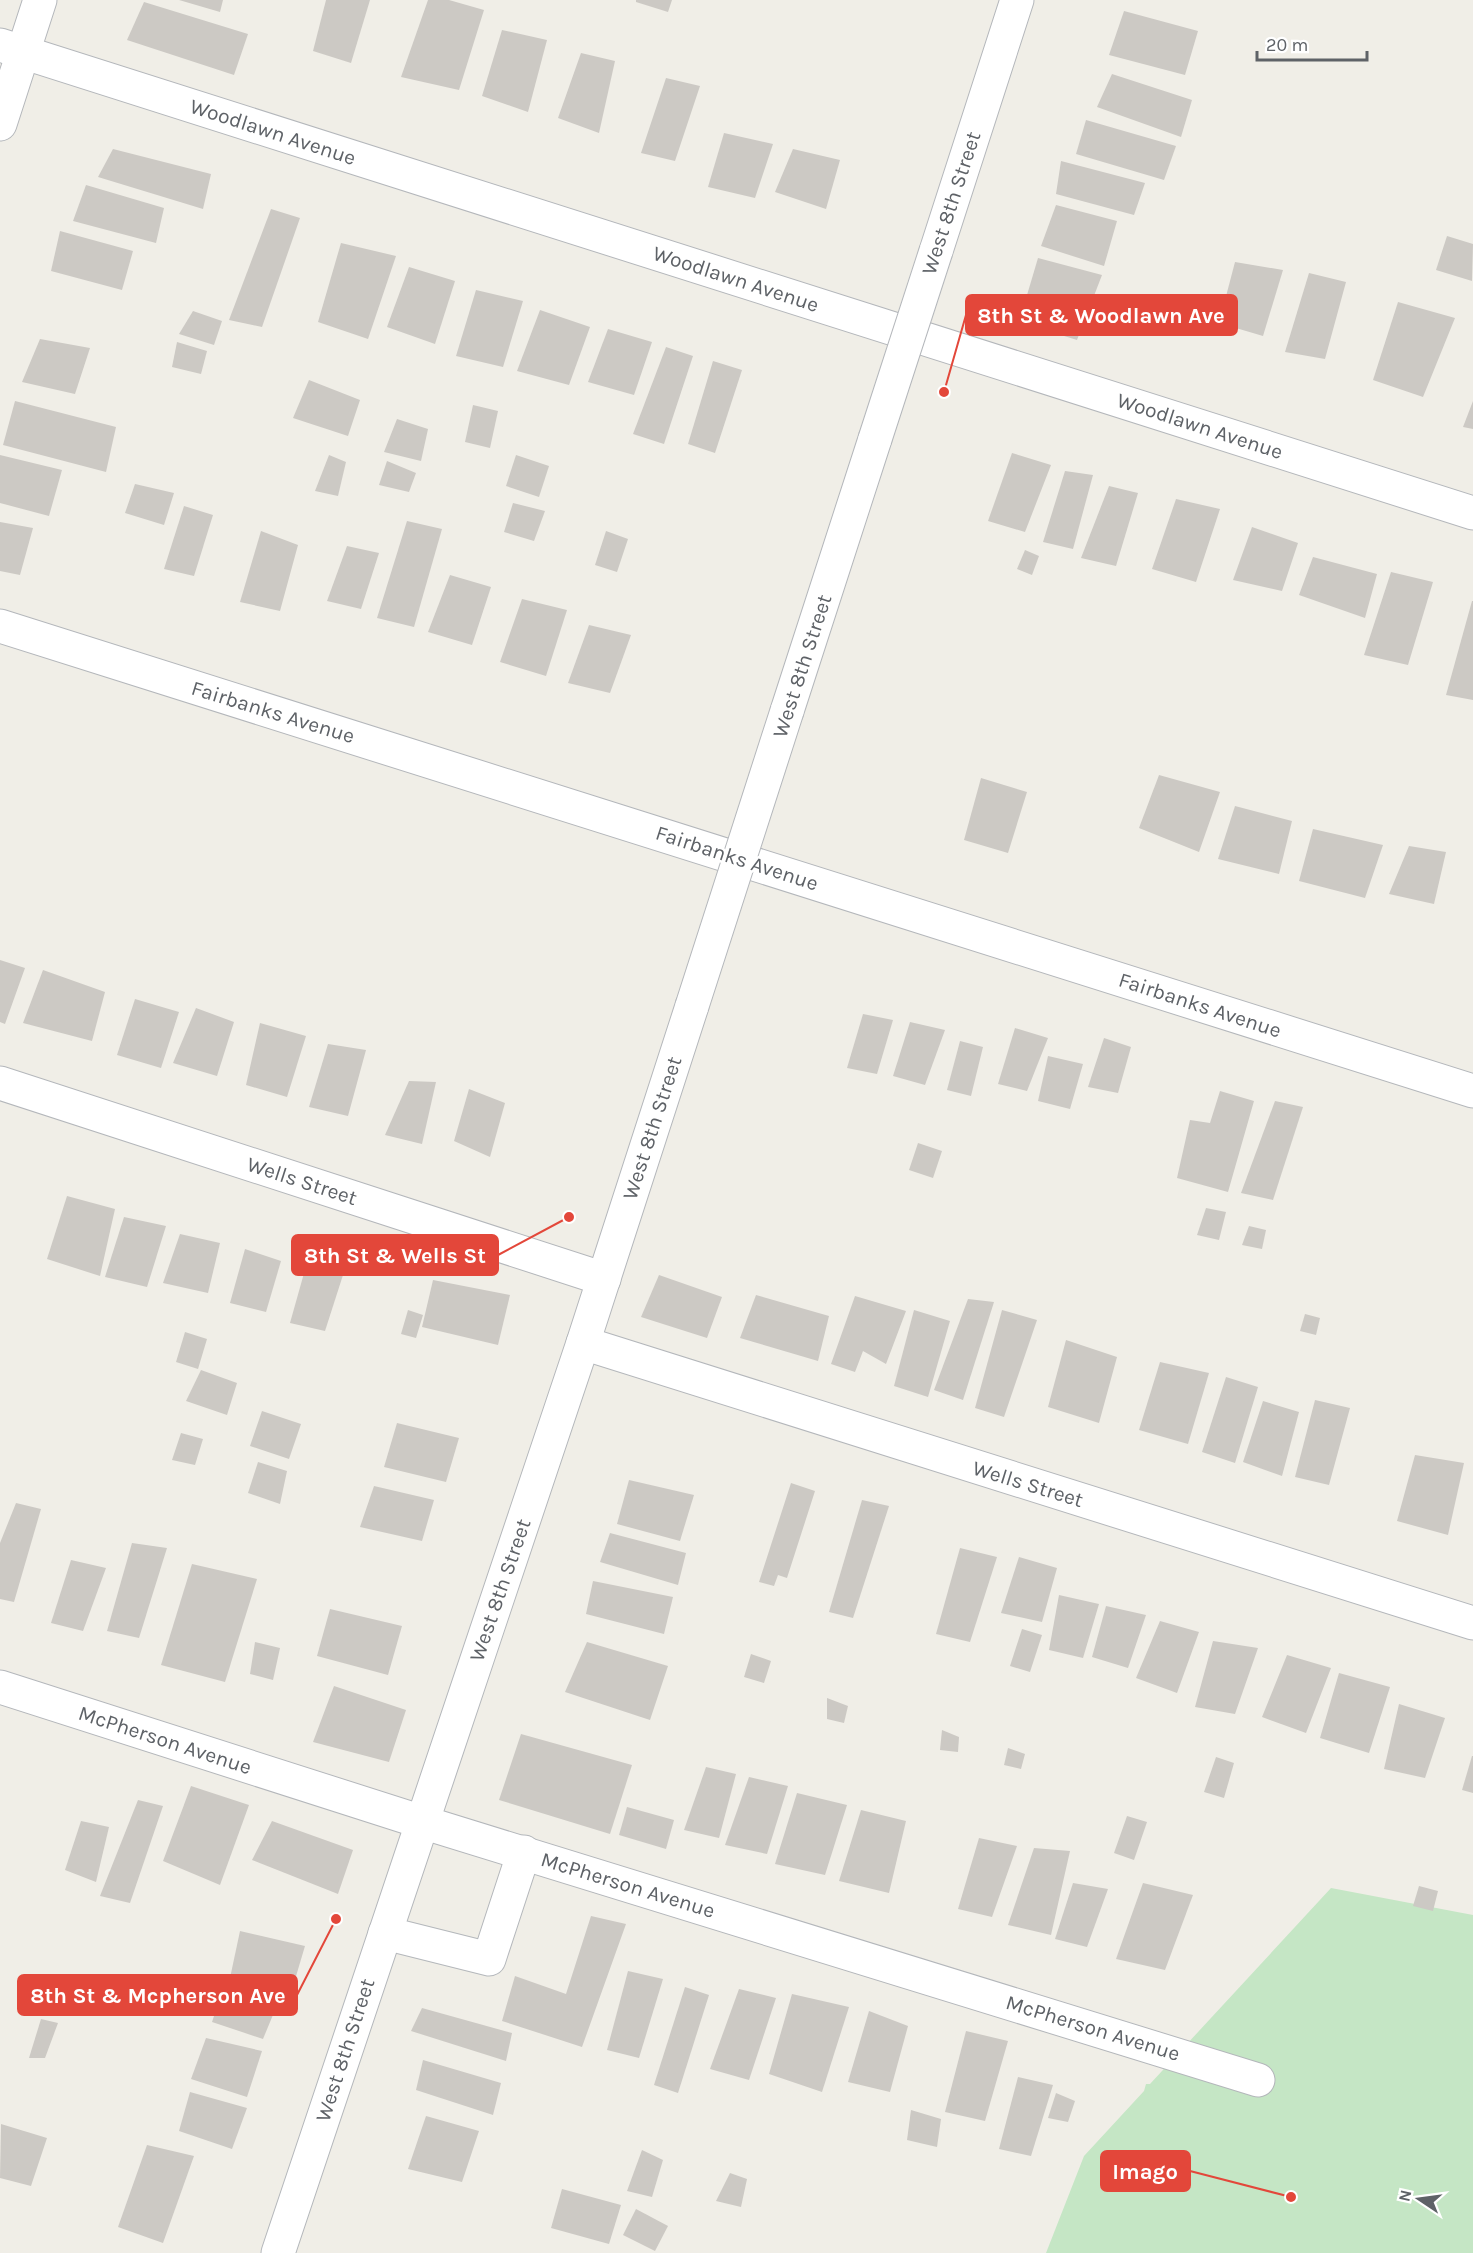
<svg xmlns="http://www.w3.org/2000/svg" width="1473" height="2253" font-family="Karla,sans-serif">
  <rect width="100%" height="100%" fill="#f0eee7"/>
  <path fill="#c5e6c5" d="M1331,1888l142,27v338h-427l38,-97 60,-65 2,-7h4z"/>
  <g fill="#ccc9c4">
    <path d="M179,0h44l-3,12z"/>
    <path d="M326,0h44l-19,63 -38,-12z"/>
    <path d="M428,0h21l35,10 -25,80 -58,-13z"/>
    <path d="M636,0h36l-4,12 -32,-10z"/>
    <path d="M144,2l104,32 -14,41 -107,-35z"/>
    <path d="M1124,11l74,20 -13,44 -76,-20z"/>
    <path d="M502,30l45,10 -19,72 -46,-16z"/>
    <path d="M581,53l34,8 -16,72 -41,-15z"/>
    <path d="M1112,74l80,26 -11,37 -84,-30z"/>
    <path d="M666,78l34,8 -25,75 -34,-8z"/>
    <path d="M1086,120l90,26 -12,34 -88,-26z"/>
    <path d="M724,133l49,11 -18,54 -47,-11z"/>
    <path d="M113,149l98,25 -8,35 -105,-32z"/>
    <path d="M793,149l47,11 -14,49 -51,-17z"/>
    <path d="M1061,161l84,22 -11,32 -78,-21z"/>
    <path d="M86,185l78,23 -8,35 -83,-22z"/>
    <path d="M1056,205l61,16 -13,45 -63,-20z"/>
    <path d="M271,209l29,9 -38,109 -33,-7z"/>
    <path d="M60,231l73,20 -11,39 -71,-19z"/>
    <path d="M1447,236l26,8 -1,37 -36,-11z"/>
    <path d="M341,243l55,13 -28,83 -50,-17z"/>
    <path d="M1038,258l64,17 -25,65 -58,-18z"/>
    <path d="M1235,262l48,8 -20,66 -44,-13z"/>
    <path d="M409,267l46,14 -20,63 -48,-17z"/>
    <path d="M1309,273l37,9 -21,77 -40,-7z"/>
    <path d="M476,290l47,11 -20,66 -47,-11z"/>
    <path d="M1398,302l57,16 -32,79 -50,-17z"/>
    <path d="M540,310l50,17 -21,58 -52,-14z"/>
    <path d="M193,311l29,10 -8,24 -35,-11z"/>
    <path d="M608,329l44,13 -18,53 -46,-13z"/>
    <path d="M40,339l50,9 -15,46 -53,-12z"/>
    <path d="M177,342l30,9 -6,23 -29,-7z"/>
    <path d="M666,347l27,9 -29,88 -31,-10z"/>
    <path d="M713,361l29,9 -27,83 -27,-9z"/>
    <path d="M309,380l51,20 -12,36 -55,-18z"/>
    <path d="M15,401l101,26 -10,45 -103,-27z"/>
    <path d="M1473,401v28l-10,-2z"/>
    <path d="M473,405l25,6 -8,37 -25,-6z"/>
    <path d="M397,419l31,10 -7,32 -37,-9z"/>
    <path d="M1012,453l39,12 -26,67 -37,-11z"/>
    <path d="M0,455l62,15 -13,46 -49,-13z"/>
    <path d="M329,455l17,7 -8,34 -23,-5z"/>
    <path d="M516,455l33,11 -10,31 -33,-11z"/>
    <path d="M387,461l29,12 -7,19 -30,-7z"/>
    <path d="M1065,471l28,4 -20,74 -30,-7z"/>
    <path d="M135,484l39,9 -10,32 -39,-12z"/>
    <path d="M1109,486l29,7 -22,73 -35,-8z"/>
    <path d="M1176,499l44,10 -24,73 -44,-13z"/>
    <path d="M513,503l32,8 -11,30 -30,-9z"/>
    <path d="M184,506l29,9 -19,61 -30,-7z"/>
    <path d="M407,521l35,8 -28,98 -37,-9z"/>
    <path d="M0,522l33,6 -13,47 -20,-4z"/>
    <path d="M1252,527l46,16 -16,48 -49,-11z"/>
    <path d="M261,531l37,14 -18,66 -40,-9z"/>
    <path d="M606,531l22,8 -11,33 -22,-7z"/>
    <path d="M347,546l32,7 -18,56 -34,-8z"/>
    <path d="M1025,550l14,6 -7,19 -15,-6z"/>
    <path d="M1313,557l64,17 -12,44 -66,-23z"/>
    <path d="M1391,572l42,10 -25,83 -44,-10z"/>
    <path d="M450,575l41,12 -19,58 -44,-13z"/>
    <path d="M522,599l45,11 -21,66 -46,-14z"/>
    <path d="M1472,601h1v99l-27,-5z"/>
    <path d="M589,625l42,10 -21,58 -42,-10z"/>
    <path d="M1159,775l61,17 -21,60 -60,-24z"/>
    <path d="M981,778l46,14 -19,61 -44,-13z"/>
    <path d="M1235,806l57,15 -13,53 -61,-15z"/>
    <path d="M1313,829l70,16 -18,53 -66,-17z"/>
    <path d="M1409,846l37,6 -12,52 -45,-10z"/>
    <path d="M0,960l25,8 -20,56 -5,-2z"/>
    <path d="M43,970l62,22 -13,49 -69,-18z"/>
    <path d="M135,999l44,13 -18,56 -44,-13z"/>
    <path d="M196,1008l38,14 -17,54 -44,-13z"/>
    <path d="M863,1014l30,6 -16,54 -30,-6z"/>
    <path d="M910,1022l35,8 -20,55 -32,-9z"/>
    <path d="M260,1023l46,13 -19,61 -41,-12z"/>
    <path d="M1015,1028l33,10 -21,53 -29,-7z"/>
    <path d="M1104,1038l27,9 -13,46 -30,-6z"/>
    <path d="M960,1041l23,6 -12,49 -24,-6z"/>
    <path d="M328,1044l38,6 -18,66 -39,-9z"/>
    <path d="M1048,1056l35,8 -13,45 -32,-8z"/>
    <path d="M409,1081l27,1 -14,62 -37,-9z"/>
    <path d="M469,1089l36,14 -15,54 -36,-16z"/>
    <path d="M1220,1091l34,10 -26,91 -51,-14 13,-58 20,3z"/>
    <path d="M1275,1101l28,6 -30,93 -32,-7z"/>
    <path d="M918,1143l24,8 -9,27 -24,-8z"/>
    <path d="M67,1196l48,13 -15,67 -53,-17z"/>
    <path d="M1206,1208l20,4 -7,28 -22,-5z"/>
    <path d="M124,1217l42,9 -19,61 -42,-10z"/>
    <path d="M1249,1226l17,4 -4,19 -20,-4z"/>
    <path d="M180,1234l40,9 -12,50 -45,-10z"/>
    <path d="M245,1249l36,12 -15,51 -36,-9z"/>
    <path d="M306,1266l37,9 -18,56 -35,-8z"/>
    <path d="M659,1275l63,22 -15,41 -66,-21z"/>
    <path d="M433,1280l77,15 -12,50 -76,-18z"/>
    <path d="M756,1295l73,21 -11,45 -78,-23z"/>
    <path d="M855,1296l51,15 -20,53 -23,-13 -8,21 -24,-8z"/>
    <path d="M968,1299l26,3 -31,98 -29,-10z"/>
    <path d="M408,1310l15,5 -7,23 -15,-4z"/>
    <path d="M914,1310l36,11 -22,76 -34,-11z"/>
    <path d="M1002,1310l35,10 -33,97 -29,-9z"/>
    <path d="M1305,1314l15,4 -4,17 -16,-4z"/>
    <path d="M185,1332l22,7 -9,30 -22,-7z"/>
    <path d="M1066,1340l51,17 -18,66 -51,-16z"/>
    <path d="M1160,1362l49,11 -21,71 -49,-14z"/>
    <path d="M201,1370l36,13 -10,32 -41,-14z"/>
    <path d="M1226,1377l32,10 -23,76 -33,-11z"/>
    <path d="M1315,1400l35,8 -21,77 -34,-8z"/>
    <path d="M1263,1401l36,11 -17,64 -39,-14z"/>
    <path d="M262,1411l39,13 -12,35 -39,-13z"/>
    <path d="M397,1423l62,15 -13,44 -62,-15z"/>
    <path d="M181,1433l22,6 -8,26 -23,-5z"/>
    <path d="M1415,1455l49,8 -16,72 -51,-14z"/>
    <path d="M258,1462l29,9 -7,33 -32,-11z"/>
    <path d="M629,1480l65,15 -14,46 -63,-17z"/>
    <path d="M791,1483l24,8 -28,87 -9,-3 -4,11 -15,-4z"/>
    <path d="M374,1486l60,14 -12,41 -62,-14z"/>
    <path d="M862,1500l27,6 -36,112 -24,-6z"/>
    <path d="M16,1503l25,6 -27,93 -14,-3v-56z"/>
    <path d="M610,1533l76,20 -8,32 -78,-23z"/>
    <path d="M132,1543l35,5 -28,90 -32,-7z"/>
    <path d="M960,1548l37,9 -27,85 -34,-8z"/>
    <path d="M1019,1557l38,11 -15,54 -41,-9z"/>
    <path d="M71,1560l35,8 -23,63 -32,-8z"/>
    <path d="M192,1564l65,15 -32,103 -64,-17z"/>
    <path d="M593,1581l80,16 -9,37 -78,-20z"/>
    <path d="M1059,1595l40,9 -16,54 -34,-8z"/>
    <path d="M1106,1606l40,9 -18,53 -36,-11z"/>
    <path d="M330,1609l72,17 -14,49 -71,-19z"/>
    <path d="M1160,1621l39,11 -22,61 -41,-15z"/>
    <path d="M1022,1629l20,6 -12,37 -20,-6z"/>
    <path d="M1213,1641l45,7 -23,66 -40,-7z"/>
    <path d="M255,1642l25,6 -7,32 -23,-6z"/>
    <path d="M587,1642l81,24 -18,54 -85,-28z"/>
    <path d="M751,1654l20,7 -7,22 -20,-6z"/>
    <path d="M1287,1655l44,13 -25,65 -44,-16z"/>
    <path d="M1339,1673l51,14 -21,66 -49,-15z"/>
    <path d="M334,1686l72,24 -17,52 -76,-20z"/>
    <path d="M827,1698l21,8 -4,17 -17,-4z"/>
    <path d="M1399,1704l46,14 -20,60 -41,-9z"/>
    <path d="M942,1730l17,7 -1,15 -18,-2z"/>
    <path d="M521,1734l111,31 -22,69 -111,-34z"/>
    <path d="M1008,1748l17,6 -4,15 -17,-4z"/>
    <path d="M1472,1756h1v37l-11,-3z"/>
    <path d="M1216,1757l18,6 -10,35 -20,-6z"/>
    <path d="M706,1767l30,7 -17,64 -35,-8z"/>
    <path d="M749,1777l39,9 -21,68 -42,-9z"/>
    <path d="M191,1786l58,19 -29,80 -57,-24z"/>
    <path d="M797,1793l50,12 -22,70 -50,-11z"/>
    <path d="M138,1800l25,6 -33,97 -30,-7z"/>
    <path d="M627,1807l47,13 -8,29 -47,-14z"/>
    <path d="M861,1810l45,11 -17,72 -50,-12z"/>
    <path d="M1127,1816l20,6 -13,38 -20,-7z"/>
    <path d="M81,1821l28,6 -13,55 -31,-12z"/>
    <path d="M272,1821l81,29 -15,44 -86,-34z"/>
    <path d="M979,1838l38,8 -25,71 -34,-8z"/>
    <path d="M1034,1848l36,3 -19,84 -43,-10z"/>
    <path d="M1073,1883l35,6 -21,58 -32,-8z"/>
    <path d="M1143,1883l50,12 -28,75 -49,-11z"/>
    <path d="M1419,1886l19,5 -5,20 -20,-5z"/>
    <path d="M591,1916l35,8 -44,123 -80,-26 13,-45 51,18z"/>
    <path d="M240,1931l65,15 -14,47 -61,-15z"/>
    <path d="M628,1971l35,8 -24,79 -32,-8z"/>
    <path d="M685,1987l24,8 -31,98 -24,-8z"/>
    <path d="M739,1989l37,9 -27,82 -39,-11z"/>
    <path d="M792,1994l57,13 -27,85 -53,-18z"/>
    <path d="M221,1995l54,15 -12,29 -51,-17z"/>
    <path d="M422,2008l90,25 -6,28 -95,-30z"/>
    <path d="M869,2011l39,15 -18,66 -42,-10z"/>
    <path d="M41,2019l17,4 -13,35h-16z"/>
    <path d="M966,2031l42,10 -23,80 -40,-9z"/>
    <path d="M206,2038l56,13 -15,46 -56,-18z"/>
    <path d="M423,2060l78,23 -8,32 -77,-25z"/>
    <path d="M1018,2077l35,8 -22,71 -32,-7z"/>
    <path d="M190,2092l57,16 -15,41 -53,-18z"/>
    <path d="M1056,2093l19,8 -7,21 -20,-4z"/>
    <path d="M911,2110l30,9 -4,28 -30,-7z"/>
    <path d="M426,2116l53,15 -17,51 -54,-13z"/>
    <path d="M1,2124l46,14 -16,48 -31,-8z"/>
    <path d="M147,2145l47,11 -31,87 -45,-16z"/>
    <path d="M642,2150l21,10 -11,37 -25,-6z"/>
    <path d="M730,2173l17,6 -6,28 -25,-6z"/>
    <path d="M562,2189l59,16 -12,39 -58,-16z"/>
    <path d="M636,2209l32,17 -13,25 -32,-16z"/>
  </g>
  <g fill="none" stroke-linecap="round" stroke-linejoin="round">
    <defs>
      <g id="minor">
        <path d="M0,45l1473,468"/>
        <path d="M0,124l40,-124"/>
        <path d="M936,251l81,-251"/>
        <path d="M0,626l1473,465"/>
        <path d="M787,711l88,-272"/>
        <path d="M0,1083l604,196"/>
        <path d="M583,1343l890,280"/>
        <path d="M0,1687l422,135 836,258"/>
        <path d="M385,1933l104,26 35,-107"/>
        <path d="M278,2253l305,-910 109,-337"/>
      </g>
    </defs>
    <use href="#minor" stroke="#b4b7bb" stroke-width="35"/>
    <use href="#minor" stroke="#fff" stroke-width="33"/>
    <defs>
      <g id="minor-bridge">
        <path d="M875,439l61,-188"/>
        <path d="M692,1006l95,-295"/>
      </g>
    </defs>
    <use href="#minor-bridge" stroke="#b4b7bb" stroke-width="35" stroke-linecap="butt"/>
    <use href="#minor-bridge" stroke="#fff" stroke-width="33"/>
  </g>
  <g text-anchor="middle" stroke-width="5" stroke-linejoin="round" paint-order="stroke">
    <g font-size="21" fill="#5e6267" stroke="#fff">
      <text transform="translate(273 132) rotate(18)" y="7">Woodlawn Avenue</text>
      <text transform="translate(951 203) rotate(-72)" y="7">West 8th Street</text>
      <text transform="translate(736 279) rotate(18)" y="7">Woodlawn Avenue</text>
      <text transform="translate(1200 426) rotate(18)" y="7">Woodlawn Avenue</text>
      <text transform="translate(802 666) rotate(-72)" y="7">West 8th Street</text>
      <text transform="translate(273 712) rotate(17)" y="7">Fairbanks Avenue</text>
      <text transform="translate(737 858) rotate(18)" y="7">Fairbanks Avenue</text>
      <text transform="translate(1200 1005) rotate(18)" y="7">Fairbanks Avenue</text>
      <text transform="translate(652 1128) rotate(-72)" y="7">West 8th Street</text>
      <text transform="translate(302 1181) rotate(18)" y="7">Wells Street</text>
      <text transform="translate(1028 1484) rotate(17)" y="7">Wells Street</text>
      <text transform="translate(500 1590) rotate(-71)" y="7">West 8th Street</text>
      <text transform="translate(165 1740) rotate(18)" y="7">McPherson Avenue</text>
      <text transform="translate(628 1885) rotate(17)" y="7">McPherson Avenue</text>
      <text transform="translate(1093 2028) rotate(17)" y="7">McPherson Avenue</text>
      <text transform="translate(345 2050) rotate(-72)" y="7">West 8th Street</text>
    </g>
  </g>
  <path fill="none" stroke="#e3473a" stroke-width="2" d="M944 392L966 315M569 1217L498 1255M336 1919L297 1995M1291 2197L1190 2171"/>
  <g fill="#e3473a" stroke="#fff" stroke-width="2">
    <circle cx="944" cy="392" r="6"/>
    <circle cx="569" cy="1217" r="6"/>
    <circle cx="336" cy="1919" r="6"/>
    <circle cx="1291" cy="2197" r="6"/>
  </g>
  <g fill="#e3473a" stroke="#e3473a" stroke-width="2">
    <rect x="966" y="295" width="271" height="40" rx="6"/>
    <rect x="292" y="1235" width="206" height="40" rx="6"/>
    <rect x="18" y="1975" width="279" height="40" rx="6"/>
    <rect x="1101" y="2151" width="89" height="40" rx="6"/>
  </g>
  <g font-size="22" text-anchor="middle" font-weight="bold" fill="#fff">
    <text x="1101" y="323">8th St &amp; Woodlawn Ave</text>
    <text x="395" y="1263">8th St &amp; Wells St</text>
    <text x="158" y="2003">8th St &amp; Mcpherson Ave</text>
    <text x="1145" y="2179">Imago</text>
  </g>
  <g transform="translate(1419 2199) rotate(283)" stroke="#ffffff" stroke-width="4.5" paint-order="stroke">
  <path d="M0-4.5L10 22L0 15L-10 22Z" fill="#5e6267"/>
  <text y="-9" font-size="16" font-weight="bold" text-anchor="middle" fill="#5e6267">N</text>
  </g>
  <path d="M1257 51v9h110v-9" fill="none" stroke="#5e6267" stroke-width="3"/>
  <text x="1266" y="51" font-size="18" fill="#5e6267" stroke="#ffffff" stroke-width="4.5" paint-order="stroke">20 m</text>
</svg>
